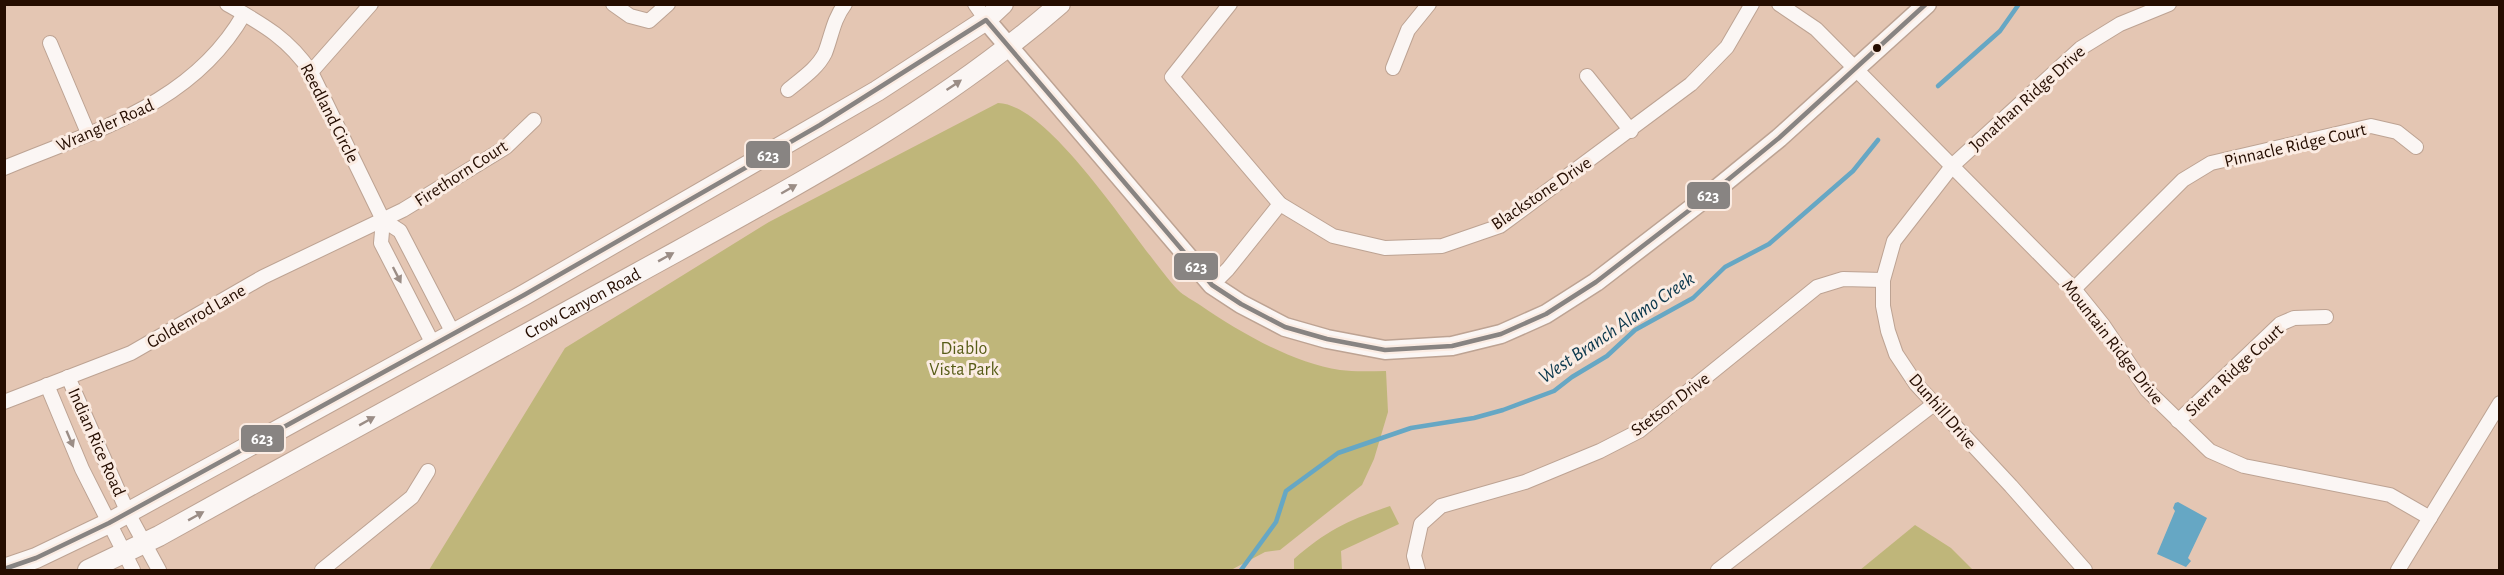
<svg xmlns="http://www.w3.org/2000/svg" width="2504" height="575" font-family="'Alegreya Sans',sans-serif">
  <rect width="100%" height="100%" fill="#e4c6b3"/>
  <g fill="#bfb67a">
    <path d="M998,103c54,1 142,147 180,187 6,6 15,10 22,15 39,27 93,58 140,65 15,2 31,1 46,1l2,41 -14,47 -12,26 -82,65 -15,2 -34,18h-802l136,-222 204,-126z"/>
    <path d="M1390,506l9,18 -58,27 1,19h-48v-11c33,-29 55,-39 96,-53z"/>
    <path d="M1915,525l36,23 22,22h-113z"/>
  </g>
  <path fill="#66a7c4" d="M2178,502l29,16 -19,40 3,3 -5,6 -29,-13 18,-43 -2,-3 2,-5z"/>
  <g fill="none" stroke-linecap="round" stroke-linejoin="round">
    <g stroke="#66a7c4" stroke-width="4.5">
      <path d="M1938,86l62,-55 19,-27"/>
      <path d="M1241,570l35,-48 10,-31 52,-38 73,-25 63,-10 29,-8 51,-19 18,-14 35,-21 28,-26 58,-32 32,-31 44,-23 84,-73 25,-31"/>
    </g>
    <defs>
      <g id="minor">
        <path d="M227,4c35,20 61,34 84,68l72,148 -2,23 52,101"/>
        <path d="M613,4l17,12 19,5 19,-17"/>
        <path d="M975,4l11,16"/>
        <path d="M1230,4l-58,73 108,127 53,32 52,12 57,-2 58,-20 191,-142 36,-37 25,-43"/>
        <path d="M1779,4l37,25 258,260 29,36 44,65 63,61 34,15 146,29 40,23"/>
        <path d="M50,43l38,90"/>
        <path d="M1393,68l15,-38 21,-26"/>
        <path d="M311,72l60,-68"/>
        <path d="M1587,76l44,55"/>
        <path d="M788,90c13,-11 29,-21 37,-37 7,-18 8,-33 20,-49"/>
        <path d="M4,168c91,-38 188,-63 240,-154"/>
        <path d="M383,220l17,11 53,102"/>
        <path d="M1212,285l16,-16 52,-65"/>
        <path d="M2074,289l109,-109 28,-17 160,-37 26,6 19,15"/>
        <path d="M68,377l60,136 31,57"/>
        <path d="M47,385l35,84 51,101"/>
        <path d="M4,402l127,-49 132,-76 140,-67 103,-63 28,-27"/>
        <path d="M2178,421l102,-97 14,-6 32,-1"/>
        <path d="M322,570l90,-73 16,-26"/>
        <path d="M1418,570l-4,-14 7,-32 20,-18 84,-24 75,-31 39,-20 178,-144 26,-8 40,1"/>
        <path d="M1718,570l216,-166"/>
        <path d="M2085,570l-74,-84 -95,-102 -20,-30 -8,-23 -5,-25v-26l11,-39 59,-76 128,-117 39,-24 49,-20"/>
        <path d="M2398,570l102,-167"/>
      </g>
      <path id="tertiary" d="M986,20l226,265 29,19 44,23 42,12 58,11 67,-4 49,-12 45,-20 50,-32 117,-90 66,-54 148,-134"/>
      <g id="secondary">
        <path d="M4,569l32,-11 73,-35 415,-228 353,-204 109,-71 17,-16"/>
        <path id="s1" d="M88,570l71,-34c158,-88 317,-175 475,-261 147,-81 299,-160 426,-271"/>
      </g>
    </defs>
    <use href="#minor" stroke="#bda393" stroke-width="16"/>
    <use href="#tertiary" stroke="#bda393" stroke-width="21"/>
    <use href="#secondary" stroke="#bda393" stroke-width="22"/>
    <use href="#minor" stroke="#fbf6f4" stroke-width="14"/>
    <use href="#tertiary" stroke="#fbf6f4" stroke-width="18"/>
    <use href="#secondary" stroke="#fbf6f4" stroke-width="20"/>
    <defs>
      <path id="bus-1" d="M4,569l32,-11 73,-35 415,-228 296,-170 166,-105 226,265 29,19 44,23 42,12 58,11 67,-4 49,-12 45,-20 50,-32 117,-90 66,-54 147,-134"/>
    </defs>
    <use href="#bus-1" stroke="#fbece3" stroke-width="9"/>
    <use href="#bus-1" stroke="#888482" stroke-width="4.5"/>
  </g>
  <defs><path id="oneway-solid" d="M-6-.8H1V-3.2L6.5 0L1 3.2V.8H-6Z" transform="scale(1.5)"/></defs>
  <g fill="#9b8d86">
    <use href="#oneway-solid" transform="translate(954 85) rotate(-34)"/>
    <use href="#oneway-solid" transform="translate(789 189) rotate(-30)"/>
    <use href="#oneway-solid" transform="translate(666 257) rotate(-29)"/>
    <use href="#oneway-solid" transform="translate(397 275) rotate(63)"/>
    <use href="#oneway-solid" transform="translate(367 421) rotate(-29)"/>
    <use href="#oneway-solid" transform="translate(70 439) rotate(67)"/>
    <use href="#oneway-solid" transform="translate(196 516) rotate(-29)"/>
  </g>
  <circle fill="#250d00" stroke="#fbece3" stroke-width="2" cx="1877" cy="48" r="5"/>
  <g text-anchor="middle" stroke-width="6" stroke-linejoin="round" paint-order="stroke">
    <g font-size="18" fill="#250d00" stroke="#fbece3">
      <text transform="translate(2027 98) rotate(-42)" y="6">Jonathan Ridge Drive</text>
      <text transform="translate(330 113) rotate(63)" y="6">Reedland Circle</text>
      <text transform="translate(105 125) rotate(-24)" y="6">Wrangler Road</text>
      <text transform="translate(2295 145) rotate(-13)" y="6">Pinnacle Ridge Court</text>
      <text transform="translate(461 173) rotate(-33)" y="6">Firethorn Court</text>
      <text transform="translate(1541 193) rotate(-34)" y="6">Blackstone Drive</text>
      <text dy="6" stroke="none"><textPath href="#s1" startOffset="562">Crow Canyon Road</textPath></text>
      <text transform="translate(196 316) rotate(-30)" y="6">Goldenrod Lane</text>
      <text transform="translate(2113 342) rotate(52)" y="6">Mountain Ridge Drive</text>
      <text transform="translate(2234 370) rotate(-43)" y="6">Sierra Ridge Court</text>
      <text transform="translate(1670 404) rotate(-37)" y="6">Stetson Drive</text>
      <text transform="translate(1943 411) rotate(49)" y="6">Dunhill Drive</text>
      <text transform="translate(97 442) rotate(66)" y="6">Indian Rice Road</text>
    </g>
    <g font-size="18" fill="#575c17" stroke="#fbece3">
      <text x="964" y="354">Diablo<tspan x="964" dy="21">Vista Park</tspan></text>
    </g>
    <g font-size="20" font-style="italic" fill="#0a374c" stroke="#fbece3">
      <text transform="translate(1616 327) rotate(-34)" y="7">West Branch Alamo Creek</text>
    </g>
  </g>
  <g stroke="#fbece3" stroke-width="2">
    <rect x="745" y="140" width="46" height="29" rx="6" fill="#888482"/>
    <rect x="1686" y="181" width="45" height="29" rx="6" fill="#888482"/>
    <rect x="1173" y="252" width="46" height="29" rx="6" fill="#888482"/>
    <rect x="240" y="424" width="45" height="29" rx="6" fill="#888482"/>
  </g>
  <g font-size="16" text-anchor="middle" font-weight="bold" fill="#fff">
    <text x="768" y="161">623</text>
    <text x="1708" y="201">623</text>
    <text x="1196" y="272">623</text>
    <text x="262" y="444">623</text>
  </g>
  <rect width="2504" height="575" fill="none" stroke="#250d00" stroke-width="12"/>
</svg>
